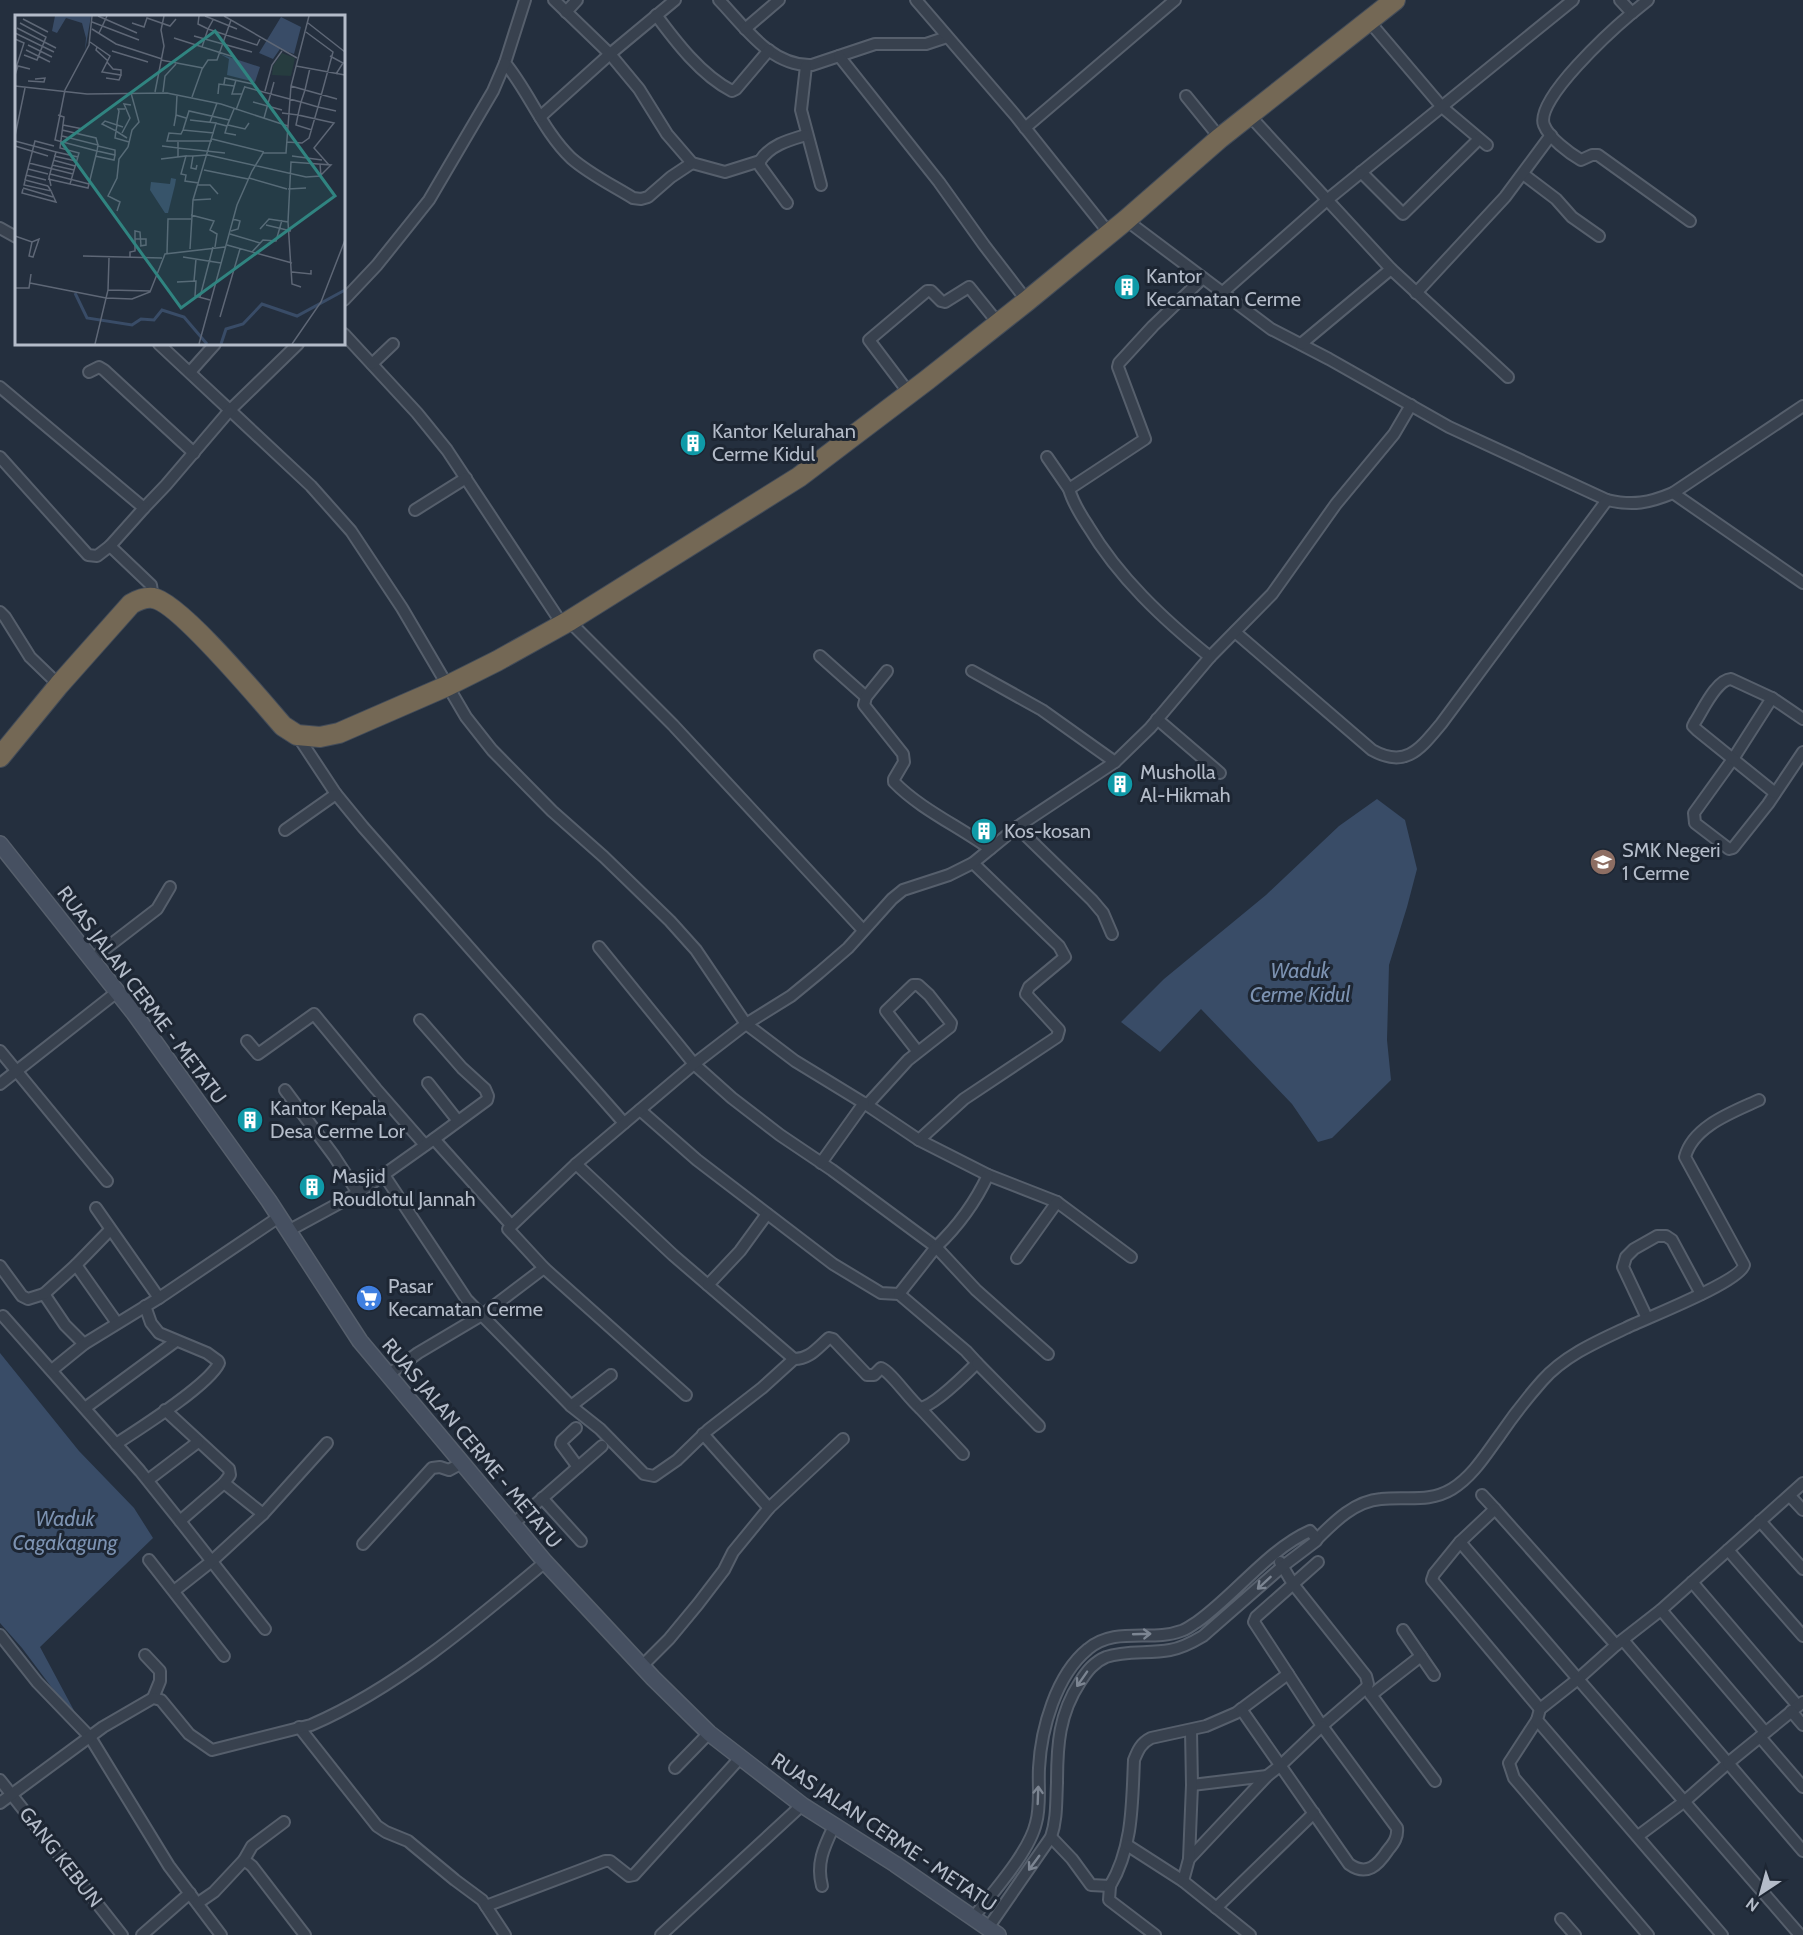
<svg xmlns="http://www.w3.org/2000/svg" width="1803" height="1935" font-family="Cabin,sans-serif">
  <rect width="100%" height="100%" fill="#242f3e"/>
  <g fill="#394c67">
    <path d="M1377,799l28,21 12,49 -10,38 -18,58 -2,75 4,40 -59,58 -14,4 -26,-38 -91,-95 -41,43 -39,-30 43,-43 102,-84 73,-69z"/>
    <path d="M0,1353l79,98 55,57 19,30 -113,109 46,86 -64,-85 -22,-25z"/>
  </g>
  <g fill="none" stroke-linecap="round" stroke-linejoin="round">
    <defs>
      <g id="street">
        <path d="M525,0l-20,63c24,29 38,68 66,95 18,16 41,27 62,40l8,1 7,-2 23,-20 21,-14"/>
        <path d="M554,0l56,54 29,35 28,45 25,29 33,9 35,-11"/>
        <path d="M719,0c25,26 52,67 93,65l63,-21h51l21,-7"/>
        <path d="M916,0l99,115 94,118"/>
        <path d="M1620,0l12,13c-19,16 -98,87 -88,112 5,13 25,28 37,35l11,-5h6l92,66"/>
        <path d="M566,12l11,-12"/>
        <path d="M1632,13l16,-13"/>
        <path d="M656,15c20,27 45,60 76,76l4,-2 33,-39"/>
        <path d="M1368,20l74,87 45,38"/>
        <path d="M745,29l34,-29"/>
        <path d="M839,56l100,126 45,63 43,56"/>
        <path d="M806,66l-5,44 20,75"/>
        <path d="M1186,96l34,42"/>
        <path d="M1249,115l142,154 117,108"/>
        <path d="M540,117l70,-63 65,-54"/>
        <path d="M1025,128l150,-128"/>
        <path d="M1361,172l42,42 76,-75"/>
        <path d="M1523,174l33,25 16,18 27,19"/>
        <path d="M787,203l-27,-37v-5c10,-16 29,-21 46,-26"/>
        <path d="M1126,220l145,109 58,30 120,68 158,73c26,6 42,3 66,-7l130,-87"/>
        <path d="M0,228l16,9"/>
        <path d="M1203,278l-50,48 -34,37 -1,4 27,72 -76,50c4,14 11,25 19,37 31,52 75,93 122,131"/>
        <path d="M1223,292l104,-92 246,-200"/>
        <path d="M1416,293l89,-96 46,-62"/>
        <path d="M344,300l33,-35 52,-65 64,-109 12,-28"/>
        <path d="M344,334l73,79 30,37 115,174"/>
        <path d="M159,344l152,142 40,45 51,77 64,109 26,33 60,61 52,46 66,64 26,29 50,74 49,37 72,44"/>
        <path d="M1301,344l90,-75"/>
        <path d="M372,364l21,-20"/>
        <path d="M89,372l10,-5 5,3 90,83"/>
        <path d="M190,372l25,-28"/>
        <path d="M0,387l144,121 22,-23 64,-75 68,-66"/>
        <path d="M909,393l-40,-53 58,-49h4l10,10 4,1 24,-15 29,36"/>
        <path d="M0,457l88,98 9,1 13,-10"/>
        <path d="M1047,457l22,32"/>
        <path d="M1673,493l130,90"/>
        <path d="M144,508l-34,38 41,39 2,13"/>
        <path d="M415,510l51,-32"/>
        <path d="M0,612l5,5 25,40 29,28"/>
        <path d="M569,621l104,104 190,205"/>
        <path d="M1235,632l137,118c34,19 48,-1 69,-26l166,-224"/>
        <path d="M820,656l46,41"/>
        <path d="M887,671l-21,26 -2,8 39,49 1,8 -10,17v3c26,27 66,45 96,67"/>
        <path d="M972,671l70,39 73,52"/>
        <path d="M1772,698l-39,61 -39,54 1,10 34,26 4,-1 35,-44 35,-52"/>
        <path d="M1157,719l63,54"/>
        <path d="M297,735l39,59 27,33 261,296"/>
        <path d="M1775,793l-78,-63 -4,-4 2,-4c8,-12 21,-42 36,-43l41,19 31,21"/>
        <path d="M1017,827l75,73 11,13 9,21"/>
        <path d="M285,830l51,-36"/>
        <path d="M973,863l86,83 6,11 -36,30 -3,7 33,36 -2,7 -93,62 -45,41 69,35 69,27 74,55"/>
        <path d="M599,947l95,117 38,34 48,37 52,35 104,77c21,-20 40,-46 52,-72"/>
        <path d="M92,959l65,-50 13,-22"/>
        <path d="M420,1020l42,48 23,21 3,7 -1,4 -53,39"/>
        <path d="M247,1041l11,13 56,-40 62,75 49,56"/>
        <path d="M0,1051l107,130"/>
        <path d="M918,1052l-32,-41 27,-26h5l11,10 22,28 -1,4 -42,33 -41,45 52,35"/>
        <path d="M428,1083l30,38"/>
        <path d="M0,1084l117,-92"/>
        <path d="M285,1090l49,66 24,37"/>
        <path d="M821,1163l43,-60"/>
        <path d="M576,1164l97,91 121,104c16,0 23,-11 35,-21l4,1 34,36h7l7,-7c10,4 28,31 39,40 14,-2 46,-34 57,-45l-11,-12 -67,-57 -18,-1 -48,-29 -136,-104 -57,-50"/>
        <path d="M384,1175l83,125 104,106 29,23 44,45 10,2 23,-16 31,-30 54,-42 32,-29"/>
        <path d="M96,1208l63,90"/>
        <path d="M288,1231l70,-38 76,-54 77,86"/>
        <path d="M1017,1258l40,-56"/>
        <path d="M76,1265l34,-35"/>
        <path d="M0,1266l22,30 6,3 16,-5 21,31 19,19"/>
        <path d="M708,1285l32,-34 27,-37"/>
        <path d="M44,1294l32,-29 41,58"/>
        <path d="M899,1294l37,-47 40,43 72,64"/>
        <path d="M3,1316l137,155 40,50 44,-38"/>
        <path d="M1647,1318l-24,-51 3,-10 8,-8 23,-13h9l6,4 29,54"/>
        <path d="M977,1363l62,63"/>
        <path d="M52,1370l32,-26 75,-46 120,-81"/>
        <path d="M388,1375l30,-22 64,-38 62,-47"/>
        <path d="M686,1395l-142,-127 -36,-39 68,-65 118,-100 52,-40 45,-28 28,-23 29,-25 44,-49 11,-9 46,-15 24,-12 44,-36 98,-65 35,-34 60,-71 62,-63 64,-90 58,-70 17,-29"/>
        <path d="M571,1406l40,-31"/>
        <path d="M85,1408l91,-67"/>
        <path d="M920,1408l43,46"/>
        <path d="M165,1410l64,59 1,6 -6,8 39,31 64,-71"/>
        <path d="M576,1428l-14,13 -1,3 17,23"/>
        <path d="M703,1434l66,74 74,-69"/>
        <path d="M116,1444c23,-15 93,-59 103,-81l-1,-2 -11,-8 -48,-20 -8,-10 -6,-17"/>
        <path d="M148,1480l50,-38"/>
        <path d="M1482,1495l13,14"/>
        <path d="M1790,1496l13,14"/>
        <path d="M542,1498l39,43"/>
        <path d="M180,1521l85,108"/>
        <path d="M1760,1521l43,48"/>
        <path d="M513,1524l89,-78"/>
        <path d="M1317,1539c18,-18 38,-38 64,-40 25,-3 48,4 71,-10 21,-13 34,-35 48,-54 13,-19 27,-37 42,-54 22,-25 54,-39 84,-53 20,-10 114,-46 118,-63l-59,-108c8,-31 48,-45 74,-57"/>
        <path d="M1460,1542l35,-33 121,136"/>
        <path d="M363,1544l69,-76 8,-1 9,3 13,-7"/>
        <path d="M1728,1550l75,86"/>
        <path d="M149,1560l75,96"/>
        <path d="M1280,1562l13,22 73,92 2,8 -2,4 -44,38 -68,-104 2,-5 62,-55"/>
        <path d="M1692,1582l106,124"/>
        <path d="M174,1591l38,-30 51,-47"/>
        <path d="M1661,1610l104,122"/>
        <path d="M1403,1630l31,45"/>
        <path d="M0,1635l37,47 53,55 79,129 52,69"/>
        <path d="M1623,1640l105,123 -43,38 -47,35"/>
        <path d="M145,1655l15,16v10l-7,17"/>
        <path d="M642,1666l27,-27 29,-35 26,-34 9,-18 36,-44"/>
        <path d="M1366,1688l69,93"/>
        <path d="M1371,1695l50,-39"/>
        <path d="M1803,1702l-75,61 75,88"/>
        <path d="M1540,1709l-108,-129 2,-6 26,-32 118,137 38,-34 45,-35 142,-127"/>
        <path d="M1791,1711l12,14"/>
        <path d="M1537,1720l-28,43 5,15 134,157"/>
        <path d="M299,1727l78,99 9,6 22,9 47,39 27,20 23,35"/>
        <path d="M1760,1737l43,50"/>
        <path d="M675,1768l34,-35"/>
        <path d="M0,1780l122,155"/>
        <path d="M1192,1785l75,-9"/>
        <path d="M0,1803l103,-76 50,-29 8,2 28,34 23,16 99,-25c84,-36 164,-104 234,-163"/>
        <path d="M1051,1837l21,22 19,26 19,1c23,-39 22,-82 24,-126 4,-10 7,-17 17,-22l55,-12 30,-13 52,-39"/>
        <path d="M1127,1845l56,36 6,-22 78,-83 14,-11 41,-39 75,102c1,9 -3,15 -9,22 -10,15 -21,27 -39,14l-108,-155"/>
        <path d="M1189,1859l3,-74 -1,-55"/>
        <path d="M244,1860l8,6 53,69"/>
        <path d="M1183,1881l67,54"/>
        <path d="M822,1886c-6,-23 2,-39 12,-60"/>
        <path d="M1110,1886l-1,14 46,35"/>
        <path d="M198,1903l16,-11 30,-32 8,-14 32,-24"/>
        <path d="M486,1906l119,-45h5l19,15 5,-1 106,-117"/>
        <path d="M1216,1908l98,-95"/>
        <path d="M973,1918c19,-25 56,-65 63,-95 5,-17 2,-37 3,-55 2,-39 17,-93 49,-119 27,-23 64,-7 93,-18 5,-1 11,-6 16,-9 37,-26 72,-73 113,-91l7,8 -1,2 -33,25 -80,70c-10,6 -21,12 -33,14 -21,4 -44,0 -64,7 -12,5 -19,14 -26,25 -21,32 -23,63 -23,101 -1,19 0,36 -6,54l-63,91"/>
        <path d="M1561,1919l14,16"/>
        <path d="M142,1935l48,-42"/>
        <path d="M661,1935l141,-130"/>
        <path d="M1722,1935l-185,-215 3,-11 38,-30 222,256"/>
      </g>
      <path id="secondary" d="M0,844l134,169 135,188 91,140 185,221 108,116 56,55 93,72 93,59 103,71"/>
      <path id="highway" d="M0,757l59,-72 72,-81c7,-4 14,-7 22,-6 26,4 109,104 130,128l14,9 23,2 19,-4 108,-47 50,-25 72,-40 230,-144 128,-97 100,-79 99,-81 94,-82 175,-138"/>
    </defs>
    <use href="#street" stroke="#565f6c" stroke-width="14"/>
    <use href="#secondary" stroke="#565f6c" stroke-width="18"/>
    <use href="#highway" stroke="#434c59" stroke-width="22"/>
    <use href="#street" stroke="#38414e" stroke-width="10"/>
    <use href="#secondary" stroke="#465061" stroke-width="15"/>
    <use href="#highway" stroke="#746855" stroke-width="20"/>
  </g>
  <defs><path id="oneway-shaft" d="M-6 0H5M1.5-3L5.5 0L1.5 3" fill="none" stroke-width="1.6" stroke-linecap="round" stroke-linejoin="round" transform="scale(1.5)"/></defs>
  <g stroke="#7c8592">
    <use href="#oneway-shaft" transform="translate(1264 1583) rotate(137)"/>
    <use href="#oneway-shaft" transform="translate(1142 1634) rotate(-2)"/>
    <use href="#oneway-shaft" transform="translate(1082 1679) rotate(125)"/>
    <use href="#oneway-shaft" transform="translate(1038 1795) rotate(-88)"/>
    <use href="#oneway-shaft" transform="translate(1034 1863) rotate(126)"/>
  </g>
  <defs>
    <symbol id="building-disc" viewBox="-11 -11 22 22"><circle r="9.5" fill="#0f9aa8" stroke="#1d2633"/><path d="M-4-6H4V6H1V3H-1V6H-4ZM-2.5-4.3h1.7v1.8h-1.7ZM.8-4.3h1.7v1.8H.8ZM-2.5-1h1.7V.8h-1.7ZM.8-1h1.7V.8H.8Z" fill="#fff"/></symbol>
    <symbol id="school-disc" viewBox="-11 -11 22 22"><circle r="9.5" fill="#8d6e63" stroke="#1d2633"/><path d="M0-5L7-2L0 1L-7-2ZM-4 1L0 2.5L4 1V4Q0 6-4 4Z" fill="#fff"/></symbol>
    <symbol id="supermarket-disc" viewBox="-11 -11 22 22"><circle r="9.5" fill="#3f7fe0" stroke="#1d2633"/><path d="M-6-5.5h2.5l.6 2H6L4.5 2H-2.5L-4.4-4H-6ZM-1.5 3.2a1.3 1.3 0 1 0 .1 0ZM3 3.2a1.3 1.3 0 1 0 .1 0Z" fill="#fff"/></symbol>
  </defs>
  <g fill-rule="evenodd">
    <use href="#building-disc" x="1112" y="272" width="30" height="30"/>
    <use href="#building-disc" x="678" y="428" width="30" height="30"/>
    <use href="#building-disc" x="1105" y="769" width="30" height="30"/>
    <use href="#building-disc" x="969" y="816" width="30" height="30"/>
    <use href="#school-disc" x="1588" y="847" width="30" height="30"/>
    <use href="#building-disc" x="235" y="1105" width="30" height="30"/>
    <use href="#building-disc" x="297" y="1172" width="30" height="30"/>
    <use href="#supermarket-disc" x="354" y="1283" width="30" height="30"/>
  </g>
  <g text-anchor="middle" stroke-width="6" stroke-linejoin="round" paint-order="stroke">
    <g font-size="20" fill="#b4bcc9" stroke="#1d2633" text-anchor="start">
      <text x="1146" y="283">Kantor<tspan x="1146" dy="23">Kecamatan Cerme</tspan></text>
      <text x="712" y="438">Kantor Kelurahan<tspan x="712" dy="23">Cerme Kidul</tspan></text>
      <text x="1140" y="779">Musholla<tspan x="1140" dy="23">Al-Hikmah</tspan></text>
      <text x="1004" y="838">Kos-kosan</text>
      <text x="1622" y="857">SMK Negeri<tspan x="1622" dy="23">1 Cerme</tspan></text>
      <text x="270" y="1115">Kantor Kepala<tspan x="270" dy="23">Desa Cerme Lor</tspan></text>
      <text x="332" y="1183">Masjid<tspan x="332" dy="23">Roudlotul Jannah</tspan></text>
      <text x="388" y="1293">Pasar<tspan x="388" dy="23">Kecamatan Cerme</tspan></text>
    </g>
    <g font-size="20" fill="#b4bcc9" stroke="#1d2633">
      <text transform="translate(142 995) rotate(53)" y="7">RUAS JALAN CERME - METATU</text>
      <text transform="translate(472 1443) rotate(50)" y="7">RUAS JALAN CERME - METATU</text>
      <text transform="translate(884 1832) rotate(34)" y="7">RUAS JALAN CERME - METATU</text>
      <text transform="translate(61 1857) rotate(52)" y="7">GANG KEBUN</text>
    </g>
    <g font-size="21" font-style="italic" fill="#7c92b1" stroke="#1d2633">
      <text x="1300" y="978">Waduk<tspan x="1300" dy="24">Cerme Kidul</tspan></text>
      <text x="65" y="1526">Waduk<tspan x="65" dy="24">Cagakagung</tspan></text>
    </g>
  </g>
  <g transform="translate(15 15)">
    <rect width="330" height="330" fill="#242f3e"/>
    <path d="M267,38l13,5 -4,18 -19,-1 1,-9z" fill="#263c3f"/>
    <path d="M40,1h36l-6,35 1,-13 -4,-15 -16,-5 -9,15 -5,-2zM266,2l20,10 -7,27 -14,-5 -7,10 -14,-6zM205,39l40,13 -5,15 -28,-7 2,-16zM156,163l5,1 -1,6 -7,28h-3l-15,-23 1,-8 19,2z" fill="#394c67"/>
    <path fill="none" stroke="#394c67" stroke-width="3" d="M60,278l12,25 45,7 9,-6 13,1 8,-10 22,7 23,27M206,329l5,-15 17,-5 19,-20 35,12 48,-26"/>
    <path fill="none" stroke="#5e6776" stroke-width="1.5" d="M83,1l39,17M184,1l-1,8 10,5 -6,18M190,1l32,13M209,1l73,42M8,4l25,13M198,5l-5,9 49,16 3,-6M77,7l47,18M5,8l26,14 -9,23 -13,-5M117,8l12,4 3,-9 23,8 6,-7M293,8l37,29M2,13l39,20M77,14l24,15 46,15M291,17l27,20 -15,55 18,4M0,18l39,19M84,18l8,-17M179,21l58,16M159,23l60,19M0,24l9,4 -9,28M75,27l20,14 -8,16 19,3v-5l-8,-1 -6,-7M13,30l24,12M82,32l-1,3 12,11M11,35l24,12M97,36l36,11M315,41l13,7 -7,11M146,45l42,8M281,51l49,9M0,60l3,-9 12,3M91,63l13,2 2,-5M221,65l-4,14h10M13,66l16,1 1,-4 -10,1M209,69l1,-6 28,6M0,71l72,8 80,-1 54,11 67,22M276,71l14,4 5,-22M230,72l56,15 4,-12 32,9M250,76l7,-26 10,-14M140,77l9,-46 -3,-16 3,-14M148,77l2,-16 11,-12M203,79l1,-10 15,2M177,82l10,-28 6,-9h9l14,-40M238,87l29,8M221,95l9,-24M267,98l16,2 3,-13 17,5 -9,31 -7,5 -15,-1M43,100l6,2 -4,31 19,5 -9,31M161,100l1,-20M249,103l10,-36M195,107l7,-19M200,108l12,3 7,-17M48,110l20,4M213,110l17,4 4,-6M159,111l2,-11 10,3M212,111l-2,7 11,2M108,112l-18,-6 -3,3 14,7 1,-6v-2l2,-12 -1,-2h7M47,115l34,8 2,7M168,115l6,-19 40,9M297,115l-16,-5 2,-10 36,8 -20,25 15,17M107,118l8,-15 -6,-14 7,1M0,121l10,-48M47,121l36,9 -1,6 -42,-11 10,-50 24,-45 3,-29M112,123l-11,-7 -1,7 14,4M197,124l52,13M0,126l41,11M197,126h-45l2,-8 12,1 2,-4 31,3M0,131l33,10M147,131l16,2v-6M113,132l4,-17 7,-8 -8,-29M39,141l22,5M80,141l19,4 1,-5M171,141h7l-2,12 5,1 1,-4M178,141l15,-1 98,22 15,-1 -1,-12M277,141l30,4M163,142v-9l47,5M146,144l25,-3 -5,18 5,1 -1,6 14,2M38,145l22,6M14,148l44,11M37,150l22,5M13,154l20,5M189,155l44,9M35,159l39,10M11,160l20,5M234,163l38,11M33,164l40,9 9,-37 18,4v-5l-17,-4M10,166l-1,4 27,6 -3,-5M183,170h12l8,9M33,171l-23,-6 10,-39 19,5M36,171l-2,-9 7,-25 22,5M8,173l30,9M8,174l-1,4 34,9 -5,-11M273,174l18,-1M178,185l18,-1M102,196l3,-9 -12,-6 9,-18 2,-19 9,-12M176,200l23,6 -4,9 7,4 -2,13M273,207l3,-60 40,3 -10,10M251,210l25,6M245,214l9,-10 19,3 4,62 9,3M216,216l7,-2 2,-8 -7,-2M215,219l30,9M0,221l17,6 7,-3 -6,18 -4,-1 3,-14M120,224h11v6l-6,1M212,230l65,18M175,234l3,-49 23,-77 -26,-3M237,237l11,-12 13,1 6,-21M152,238l1,-34h23M68,241l79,2M168,242l38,6M115,243v-6l5,-1v-20l5,1 1,14M277,257l19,2v-4M179,266l2,-22M162,267l19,-1 -1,15 15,4M15,268l76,15 26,1 18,-7 15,-38 60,-7M0,273h14l2,-14M93,275l43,1M185,282l13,-50M205,302l20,-68M80,329l13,-54 1,-32M184,329l38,-139 15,-34 11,-18h23l5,-67 18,-70M277,329l29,-42 24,-62"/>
    <path fill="#308480" fill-opacity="0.15" stroke="#308480" stroke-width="3" d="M200,16l120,165 -154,112 -119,-165z"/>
    <rect width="330" height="330" fill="none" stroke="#b4bcc9" stroke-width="3"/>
  </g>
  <g transform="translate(1761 1893) rotate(216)" stroke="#1d2633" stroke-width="4.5" paint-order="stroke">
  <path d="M0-4.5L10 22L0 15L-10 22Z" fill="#b4bcc9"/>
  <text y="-9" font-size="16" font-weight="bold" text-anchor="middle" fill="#b4bcc9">N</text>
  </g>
</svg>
